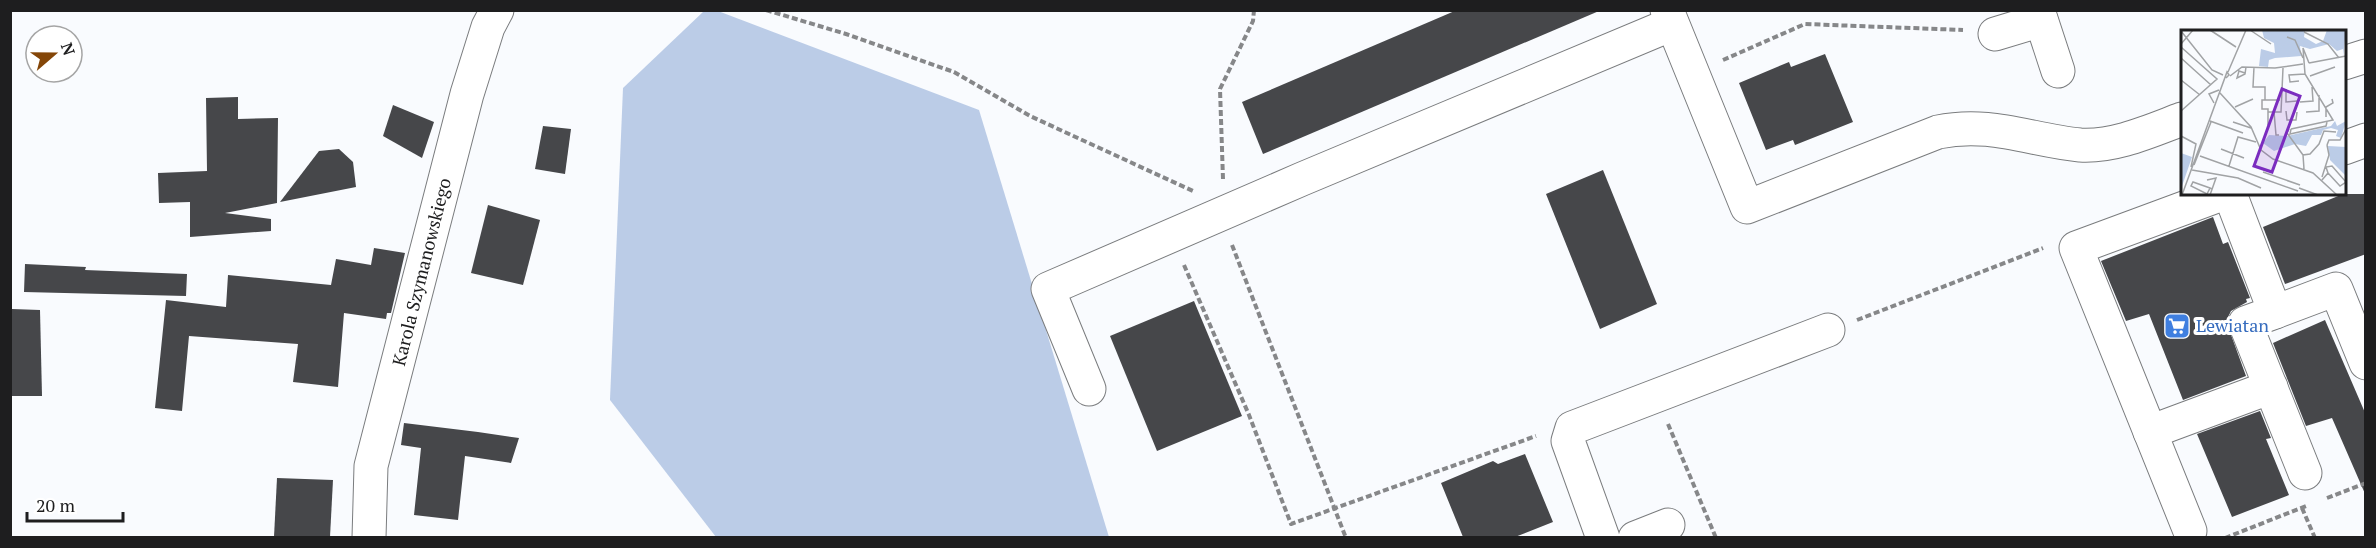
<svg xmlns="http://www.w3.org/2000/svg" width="2376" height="548" font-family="'PT Serif',serif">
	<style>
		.green { fill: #bbcce7 }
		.building { fill: #46474a }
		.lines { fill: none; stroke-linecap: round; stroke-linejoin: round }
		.minor-casing { stroke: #7a7c7e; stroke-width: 35 }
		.path { stroke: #868789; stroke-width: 4; stroke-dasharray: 6 3; stroke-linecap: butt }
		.minor { stroke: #fff; stroke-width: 33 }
		.labels { text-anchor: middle; stroke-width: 6; stroke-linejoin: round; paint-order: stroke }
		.street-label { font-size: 18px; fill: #1e1e1f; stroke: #fff }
		.shop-label { font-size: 18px; fill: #366cbe; stroke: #fff; text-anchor: start }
		.inset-road { fill: none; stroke: #a1a3a5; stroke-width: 1.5 }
		.view { fill: #7b2cbf; fill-opacity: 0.15; stroke: #7b2cbf; stroke-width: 3 }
		.inset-edge { fill: none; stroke: #1e1e1f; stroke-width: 3 }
	</style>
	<rect width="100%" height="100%" fill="#f9fbfe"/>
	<!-- green -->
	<polygon class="green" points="704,11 718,11 979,110 1109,537 716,537 610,400 623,88"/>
	<!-- building -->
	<g class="building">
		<polygon points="1457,10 1599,11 1263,154 1242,102"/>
		<polygon points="1825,54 1853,122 1795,145 1793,140 1766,150 1739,83 1789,62 1791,67"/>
		<polygon points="238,97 238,119 278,118 277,203 225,213 271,219 271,231 190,237 190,202 159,203 158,173 207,171 206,98"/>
		<polygon points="393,105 434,122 422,158 383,136"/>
		<polygon points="543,126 571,129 565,174 535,169"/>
		<polygon points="339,149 353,162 356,187 280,202 319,151"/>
		<polygon points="1603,170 1657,304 1600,329 1546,194"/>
		<polygon points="2343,194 2366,194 2366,254 2285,284 2263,227"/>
		<polygon points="488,205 540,220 523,285 471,273"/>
		<polygon points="2213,217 2223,244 2228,242 2250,298 2246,299 2247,302 2231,311 2226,321 2246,376 2183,400 2149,314 2126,321 2101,261"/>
		<polygon points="374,248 405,253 391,313 387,313 386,319 344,313 338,387 293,382 298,344 189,336 182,411 155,408 166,300 226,307 228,275 331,285 336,259 371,265"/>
		<polygon points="25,264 86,267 85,270 187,274 186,296 24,292"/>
		<polygon points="1194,301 1242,416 1157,451 1110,336"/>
		<polygon points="12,309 40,310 42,396 12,396"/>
		<polygon points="2325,320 2366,415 2366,496 2332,418 2306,426 2273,343"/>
		<polygon points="2260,411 2271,438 2266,439 2289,495 2232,517 2197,434"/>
		<polygon points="404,423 478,432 519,438 511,463 465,456 458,520 414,515 421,448 401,445"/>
		<polygon points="1525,454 1553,522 1515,537 1463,537 1441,483 1493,461 1498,464"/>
		<polygon points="277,478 333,480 330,537 274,537"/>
	</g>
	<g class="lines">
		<!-- minor casing -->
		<g class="minor-casing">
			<g id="minor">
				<path d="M 1667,10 L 1747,207 L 1938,132 C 1990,121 2030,140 2080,145 C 2115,147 2150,131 2182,119"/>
				<polyline points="2038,10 2058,71"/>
				<polyline points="1995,34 2041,20"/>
				<polyline points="2344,63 2366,56"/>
				<polyline points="2344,148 2366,140"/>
				<polyline points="2230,194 2275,312 2336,289 2366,363"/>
				<polyline points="2275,312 2245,323 2305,473"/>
				<polyline points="1089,389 1048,289 1302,179 1672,24"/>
				<polyline points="2150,432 2271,387"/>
				<polyline points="2190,531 2076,248 2222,194"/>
				<polyline points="369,538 371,466 467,94 488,27 497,10"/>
				<polyline points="1603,538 1568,441 1572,428 1828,330"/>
				<polyline points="1635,538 1668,525"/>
			</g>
		</g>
		<!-- path -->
		<g class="path">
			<polyline points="766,10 846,34 954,72 1030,116 1193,191"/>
			<polyline points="1723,60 1805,24 1963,30"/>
			<polyline points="1223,179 1220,89 1253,21 1254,10"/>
			<polyline points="1232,245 1346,538"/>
			<polyline points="1184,265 1249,415 1291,524 1536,436"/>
			<polyline points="1857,320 2043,248"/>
			<polyline points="1668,424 1716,538"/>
			<polyline points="2327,498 2366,483"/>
			<polyline points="2302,508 2315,538"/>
			<polyline points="2225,538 2306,506"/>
		</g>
		<!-- minor -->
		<use href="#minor" class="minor"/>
	</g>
	<!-- icons -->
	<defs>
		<g id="supermarket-square" transform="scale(1.35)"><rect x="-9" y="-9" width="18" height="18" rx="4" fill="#3f7fe0" stroke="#fff"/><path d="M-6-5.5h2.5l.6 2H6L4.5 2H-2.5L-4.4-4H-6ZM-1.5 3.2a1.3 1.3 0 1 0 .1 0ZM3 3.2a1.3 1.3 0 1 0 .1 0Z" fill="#fff"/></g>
	</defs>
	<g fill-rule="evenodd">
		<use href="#supermarket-square" x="2177" y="326"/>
	</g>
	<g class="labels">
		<!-- street labels -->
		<g class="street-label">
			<text transform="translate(422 272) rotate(-76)" y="6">Karola Szymanowskiego</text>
		</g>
		<!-- shop labels -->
		<g class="shop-label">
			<text x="2196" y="332">Lewiatan</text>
		</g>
	</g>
	<!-- overview -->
	<g transform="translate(2181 30)">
		<rect width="165" height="165" fill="#f9fbfe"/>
		<path d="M 81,0 L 124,0 L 123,7 L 135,14 L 142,11 L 146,0 L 165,1 L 162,26 L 162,19 L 156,21 L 148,14 L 129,19 L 119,16 L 120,26 L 94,28 L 88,30 L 87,37 L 78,36 L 80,19 L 94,23 L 93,13 L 83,8 ZM 154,91 L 156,96 L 165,91 L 160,108 L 155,106 L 157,100 L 150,98 L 142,100 L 140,105 L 131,105 L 125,116 L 114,114 L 93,121 L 82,113 L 88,105 L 106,106 L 150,96 ZM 147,116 L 165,117 L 165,146 L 149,130 ZM 0,123 L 11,127 L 0,159 Z" fill="#bbcce7"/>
		<path class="inset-road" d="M 29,0 L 55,17M 69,0 L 90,14M 0,1 L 31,40 L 42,45M 123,2 L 147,14 L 158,28M 106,7 L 114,10 L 122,28M 0,14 L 12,0M 0,17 L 36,49 L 0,81M 0,28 L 30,55M 128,33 L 165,26M 73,37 L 72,57 L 84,57 L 84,70M 47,42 L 65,0M 64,43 L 58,41 L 56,48 L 64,44 L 65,37M 49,46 L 61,37 L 94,38 L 122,34M 129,46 L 154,37M 0,50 L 19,65M 118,51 L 109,52 L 108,45 L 124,44M 105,59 L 105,72 L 116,71M 39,63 L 70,97 L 80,120 L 92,129 L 132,143 L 156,165M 119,72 L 132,71 L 131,57M 33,73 L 28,64 L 38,60M 54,77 L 72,69M 105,81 L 106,90 L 115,90 L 116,82M 87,82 L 100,82 L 102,38M 93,82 L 95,105 L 98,105M 125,82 L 138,81 L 138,65M 145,87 L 145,77 L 152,73 L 151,69M 29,91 L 62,103M 52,92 L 70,98M 87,95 L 87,79 L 81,79 L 81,70 L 99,70M 108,99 L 106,103 L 122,125M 110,99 L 152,90 L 124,44 L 122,18 L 128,33M 110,99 L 109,104 L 145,96 L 146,92M 0,106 L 15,114 L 10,137M 146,115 L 148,110 L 159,110 L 165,99M 40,119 L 63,128M 19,126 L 117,161M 13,135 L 30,92M 48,136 L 57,107 L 75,112M 123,139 L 122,125 L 129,124 L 138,114 L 143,101 L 155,102M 11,140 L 57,148 L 80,158M 82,142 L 119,155M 141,147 L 148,125 L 146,115M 26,150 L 35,148 L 29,165M 141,150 L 147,143 L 145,137 L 151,136 L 165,152 L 159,156 L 147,143M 29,158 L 26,164 L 10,156 L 12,152 L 29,158 L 31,159M 118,158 L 137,165M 1,165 L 46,42 L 48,45 L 45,48"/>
		<path class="view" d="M 101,59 L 119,66 L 91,142 L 73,136 Z"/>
		<rect width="165" height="165" class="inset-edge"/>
	</g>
	<!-- border -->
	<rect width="2376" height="548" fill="none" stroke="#1e1e1f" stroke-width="24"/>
	<!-- north arrow -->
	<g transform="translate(54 54) rotate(70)"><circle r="28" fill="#ffffff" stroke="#a5a5a5" stroke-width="1.5"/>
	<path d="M0-4.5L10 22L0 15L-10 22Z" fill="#844608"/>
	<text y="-9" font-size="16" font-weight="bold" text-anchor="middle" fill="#1e1e1f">N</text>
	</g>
	<!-- scale -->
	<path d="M27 512v9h96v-9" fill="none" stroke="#1e1e1f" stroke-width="3"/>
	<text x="36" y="512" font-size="18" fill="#1e1e1f" stroke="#ffffff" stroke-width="4.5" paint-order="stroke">20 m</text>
</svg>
